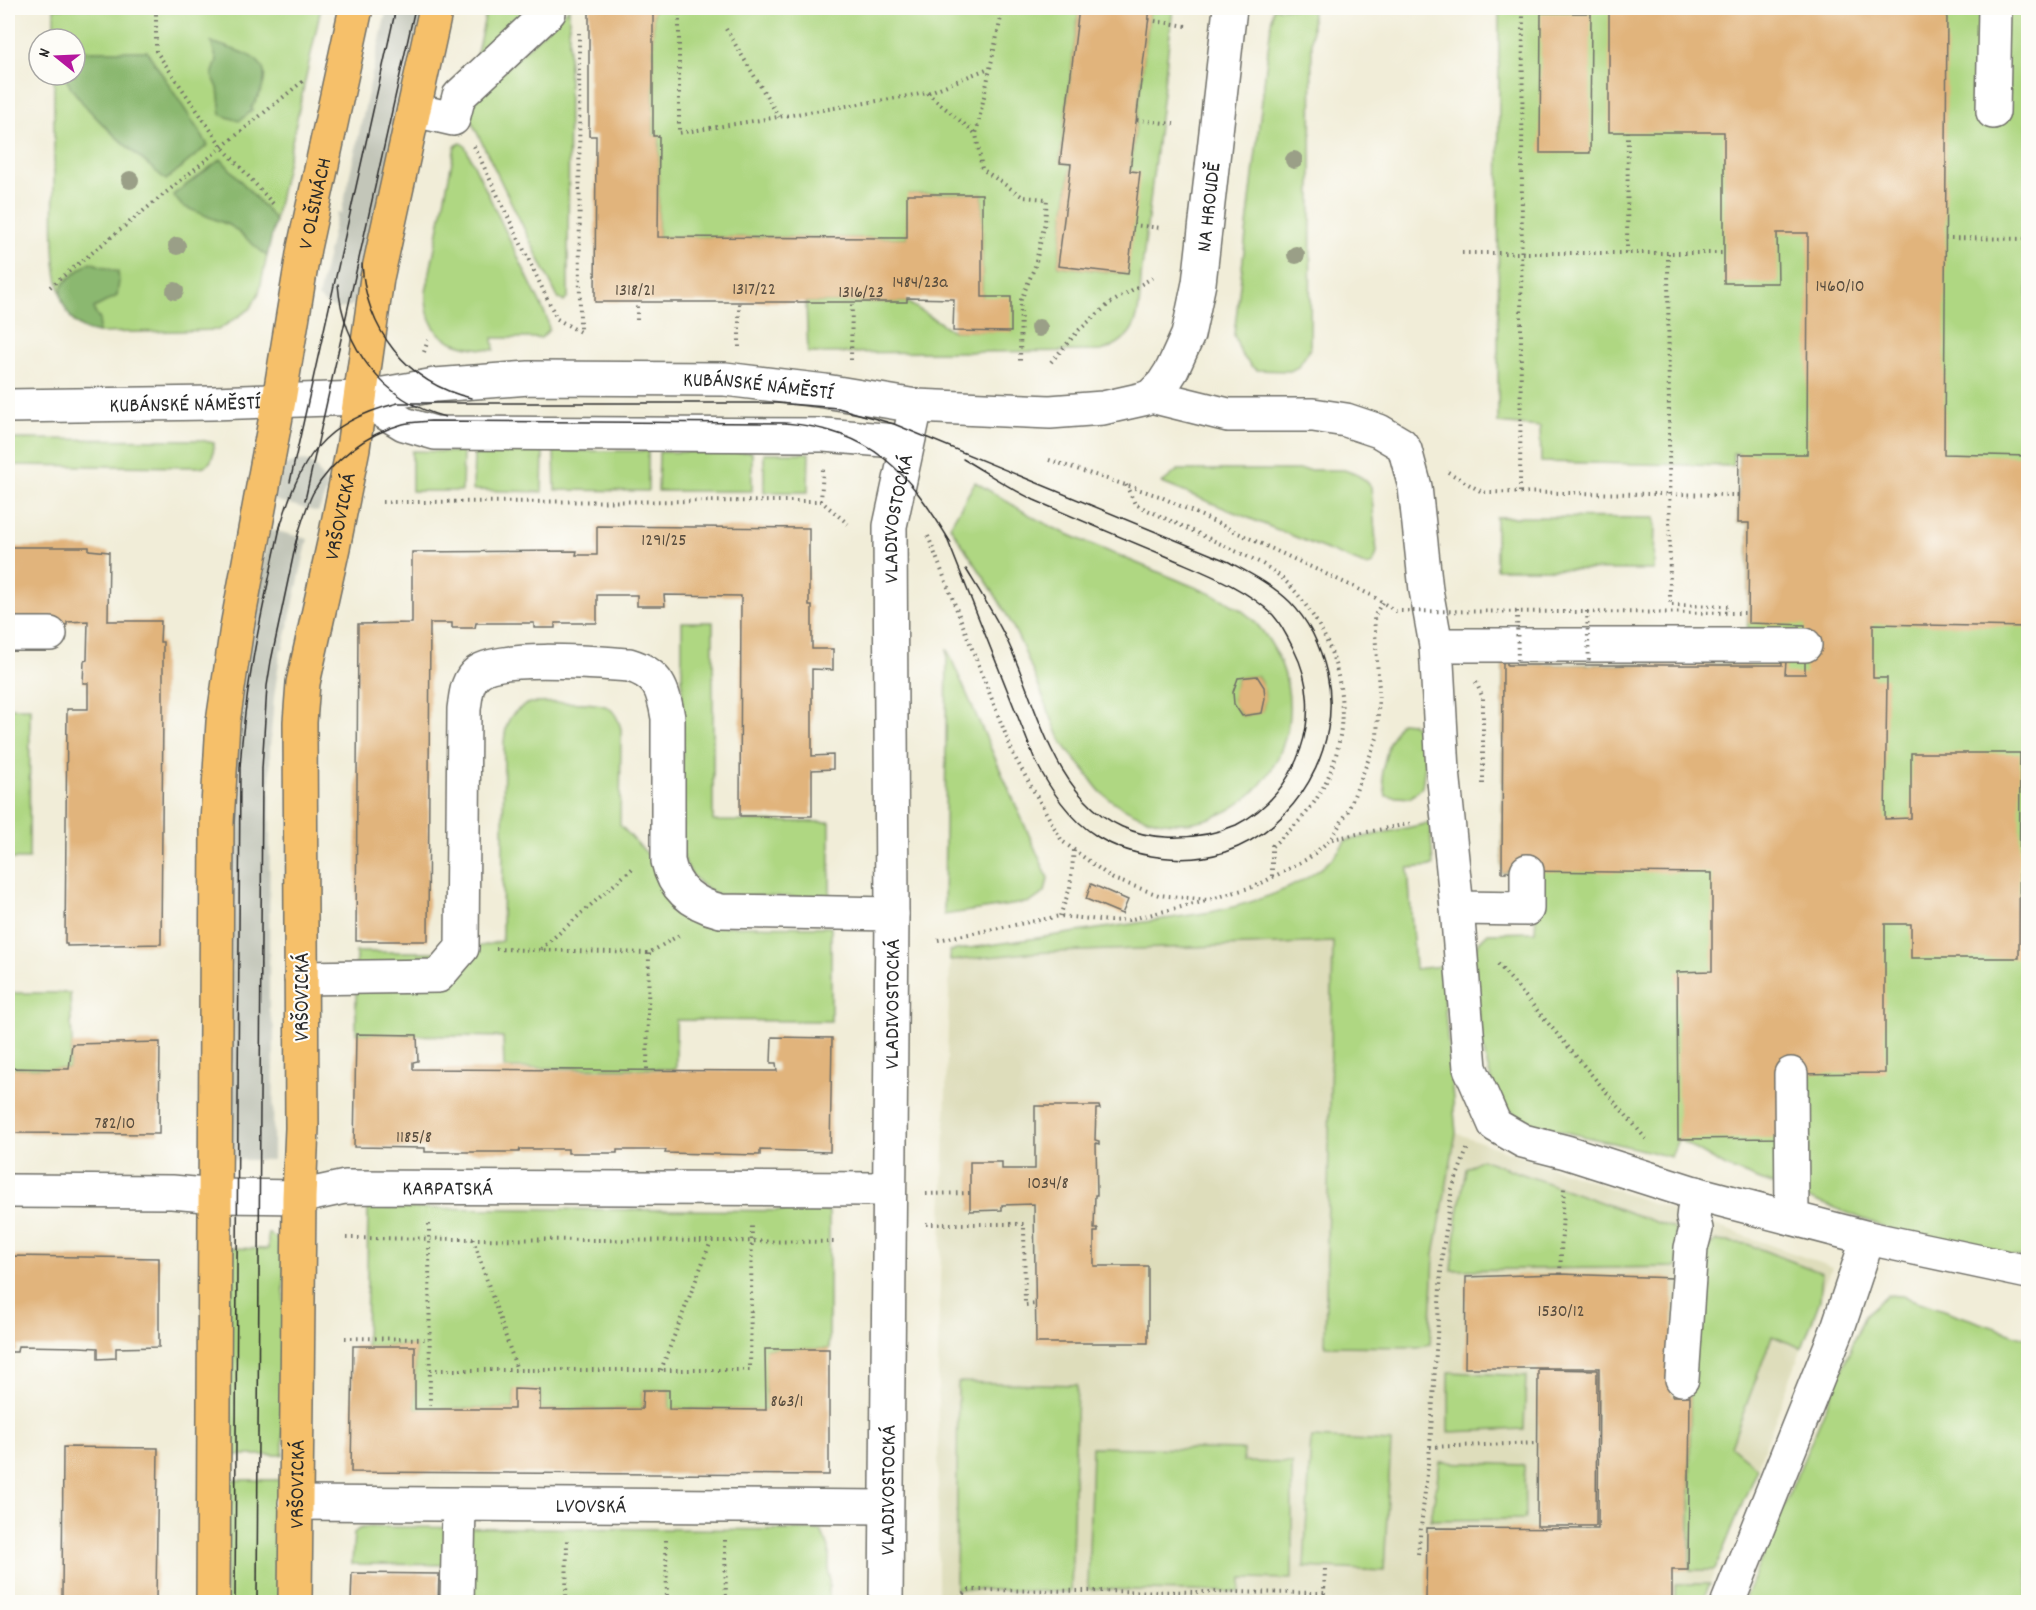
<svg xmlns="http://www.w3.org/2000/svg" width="2036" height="1610" font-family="Dekko,sans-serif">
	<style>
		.built { fill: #deddbb }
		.industrial { fill: #c3c6b9 }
		.green { fill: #afd782; stroke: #6d8156; stroke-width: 1.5; fill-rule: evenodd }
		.forest { fill: #8bb870; stroke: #5b724e; stroke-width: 1.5 }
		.building { fill: #e1b47b }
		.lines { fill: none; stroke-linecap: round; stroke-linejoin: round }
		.minor-casing { stroke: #706f68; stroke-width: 36 }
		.major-casing { stroke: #706f68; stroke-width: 36 }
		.path { stroke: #706f68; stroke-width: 4; stroke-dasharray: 1.5 4.5; stroke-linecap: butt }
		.minor { stroke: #fff; stroke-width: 33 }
		.major { stroke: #f6c06b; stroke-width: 33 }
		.tram { stroke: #2b2b2b; stroke-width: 1.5 }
		.path-bridge { stroke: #706f68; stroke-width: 4; stroke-dasharray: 1.5 4.5; stroke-linecap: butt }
		.tree { fill: #9a9f87 }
		.labels { text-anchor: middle; stroke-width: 4.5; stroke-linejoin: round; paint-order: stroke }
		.number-label { font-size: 18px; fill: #584d3f }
		.street-label { font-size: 21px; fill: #2b2b2b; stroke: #fdfcf7 }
	</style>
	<rect width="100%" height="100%" fill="#fdfcf7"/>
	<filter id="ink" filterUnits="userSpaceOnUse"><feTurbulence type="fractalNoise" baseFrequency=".0167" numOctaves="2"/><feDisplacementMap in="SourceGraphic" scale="12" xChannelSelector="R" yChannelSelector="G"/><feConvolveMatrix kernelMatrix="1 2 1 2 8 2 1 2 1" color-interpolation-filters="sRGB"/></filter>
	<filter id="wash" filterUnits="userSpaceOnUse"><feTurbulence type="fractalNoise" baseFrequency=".008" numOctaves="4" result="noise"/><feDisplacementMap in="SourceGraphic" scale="24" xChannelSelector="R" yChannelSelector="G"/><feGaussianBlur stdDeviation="1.35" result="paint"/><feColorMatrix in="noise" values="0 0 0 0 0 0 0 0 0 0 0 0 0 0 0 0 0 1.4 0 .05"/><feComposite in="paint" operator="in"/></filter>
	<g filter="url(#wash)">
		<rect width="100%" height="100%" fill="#f1edd8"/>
		<!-- built -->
		<polygon class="built" points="1333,942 1325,1346 1424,1270 1456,1133 1832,1267 1757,1468 1702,1602 938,1602 938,1344 950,961 1027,953"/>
		<!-- industrial -->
		<g class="industrial">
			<polygon points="387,8 424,8 358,299 351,306 340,309 327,305 318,297 337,213 341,214"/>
			<polygon points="298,460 308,462 315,466 325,483 327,490 318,512 274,500 282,467"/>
			<polygon points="269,529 308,539 283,649 281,649 274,697 270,747 269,1011 274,1028 273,1160 234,1160 231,1159 231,756"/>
		</g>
		<!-- green -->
		<g class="green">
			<path d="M 54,8 L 321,8 L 259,293 L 250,309 L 218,330 L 98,333 C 89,331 81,329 74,322 C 48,290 54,216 54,177 C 54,143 54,109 54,75 L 75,75 L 75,39 L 54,39 Z"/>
			<polygon points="487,8 535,8 474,66"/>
			<polygon points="569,8 568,297 564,302 558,298 465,108"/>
			<path d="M 653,8 L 1079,8 L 1060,162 L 1071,164 L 1058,266 L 1127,274 L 1133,225 L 1130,171 L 1150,8 L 1173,8 L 1141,277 C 1139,312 1141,338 1101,351 L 808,353 L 806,302 L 907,302 L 953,331 L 1011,331 L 982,297 L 982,194 L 908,194 L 907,238 L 658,237 L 659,136 L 653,136 Z"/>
			<polygon points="1273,8 1312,8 1310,349 1298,367 1290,371 1257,370 1251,366 1241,354 1234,335"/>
			<path d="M 1499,8 L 2028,8 L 2028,1259 L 1903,1234 L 1726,1167 L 1678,1139 L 1671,1157 C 1643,1150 1614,1143 1586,1137 C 1561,1130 1529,1127 1509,1109 C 1478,1080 1478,996 1474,955 L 1479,942 L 1488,933 L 1535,932 L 1538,871 L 1507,871 L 1506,873 L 1502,873 L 1503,662 L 1507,662 L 1508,665 L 1747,664 L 1749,523 L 1738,523 L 1739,454 L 1733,453 L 1733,466 L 1541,462 L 1540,427 L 1498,423 Z"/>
			<path d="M 461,143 L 465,146 L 547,318 L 549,330 L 541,338 L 493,338 L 494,350 C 454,347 425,340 426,292 L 455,146 Z"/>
			<path d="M 8,439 L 200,440 L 214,443 C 213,456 214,465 199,467 L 8,465 Z"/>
			<polygon points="412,451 463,452 462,491 412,491"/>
			<polygon points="474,451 543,452 542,492 473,490"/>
			<polygon points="554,451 648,451 648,491 555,490"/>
			<polygon points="659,452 752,452 752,491 658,491"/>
			<polygon points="764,453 809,453 808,492 764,492"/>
			<path d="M 1178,470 L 1344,470 C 1356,474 1364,477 1371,487 L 1377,553 L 1373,564 L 1367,566 L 1162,483 Z"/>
			<path d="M 975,482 C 1001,497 1028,516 1056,529 C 1096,547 1137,563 1178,580 C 1203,591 1237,602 1255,622 C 1353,733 1221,888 1103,794 C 1096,788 1090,778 1085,771 C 1077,761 1067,751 1061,740 C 1056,731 1053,721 1049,712 C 1038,685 1028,657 1015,631 C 997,594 972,560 950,526 ZM 1257,676 C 1266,689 1266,697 1262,712 L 1242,716 C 1231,701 1232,695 1238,678 Z"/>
			<polygon points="1496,517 1655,518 1654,570 1496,569"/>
			<path d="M 682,622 L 713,622 L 713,821 L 830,822 L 830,898 L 719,895 C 699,887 687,873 682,852 Z"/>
			<polygon points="947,649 1048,878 1045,892 1031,902 944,915"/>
			<path d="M 529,703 C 545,703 599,700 609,708 C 616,713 619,721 621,729 L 620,825 L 656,863 L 693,918 L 711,926 L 831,927 L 831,1021 L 676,1020 L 676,1069 L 504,1068 L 503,1037 L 356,1034 L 356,952 L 457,952 L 502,941 L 504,742 C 506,721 509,713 529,703 Z"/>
			<polygon points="8,708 30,708 29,859 8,859"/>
			<polygon points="1400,722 1412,723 1422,734 1425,764 1422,787 1410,798 1386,796 1382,771 1389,743"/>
			<path d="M 1430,823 L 1433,866 L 1408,868 L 1415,969 L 1441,966 L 1456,1133 L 1434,1255 L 1430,1344 L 1417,1347 L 1325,1346 L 1333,942 L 1027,953 L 950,961 L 950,951 L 1211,912 C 1255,903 1322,883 1345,841 Z"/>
			<polygon points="8,993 70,993 72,1044 69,1069 8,1068"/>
			<polygon points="1481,1159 1675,1229 1678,1267 1452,1270 1458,1213 1466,1169"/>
			<polygon points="368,1208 829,1211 829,1349 766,1349 766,1410 669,1409 669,1390 643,1390 642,1409 540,1410 540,1390 514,1390 514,1409 415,1409 415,1346 366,1346"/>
			<polygon points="268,1233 280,1240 284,1246 283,1455 226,1455 228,1248 268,1249"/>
			<polygon points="1717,1241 1747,1244 1822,1273 1820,1300 1802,1348 1772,1336 1731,1446 1757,1468 1715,1570 1690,1570 1690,1393 1701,1251"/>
			<polygon points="1887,1295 1902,1296 2028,1339 2028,1602 1743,1602 1865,1315"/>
			<polygon points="1449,1372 1526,1376 1524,1429 1449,1432"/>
			<polygon points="958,1382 1077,1385 1071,1592 956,1589"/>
			<polygon points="1311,1438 1391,1442 1384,1571 1304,1567"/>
			<polygon points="1092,1447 1244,1450 1243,1462 1292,1463 1292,1579 1242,1578 1240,1592 1088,1589"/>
			<polygon points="1440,1462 1524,1465 1525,1519 1431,1520"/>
			<polygon points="227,1480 284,1480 283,1602 226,1602"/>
			<polygon points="368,1527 821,1530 829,1548 829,1602 471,1602 471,1565 352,1564 354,1533 359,1529"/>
			<polygon points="1675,1584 1710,1584 1702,1602 1675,1602"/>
		</g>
		<!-- forest -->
		<g class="forest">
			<path d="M 211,42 C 249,55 285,60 251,108 L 253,110 L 239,121 L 221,115 L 218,88 L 212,75 L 217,61 Z"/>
			<path d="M 75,51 L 147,51 L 208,145 L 166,180 C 137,155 79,109 64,75 L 75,75 Z"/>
			<polygon points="221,159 273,217 275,222 267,256 231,226 182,206 173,195"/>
			<path d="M 90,262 L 118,272 L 119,281 L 117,296 L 94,308 L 95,313 L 100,319 L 98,333 C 92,332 86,331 81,327 C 71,321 57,299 62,287 C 65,279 84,267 90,262 Z"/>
		</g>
		<g id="blocks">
			<!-- building -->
			<g class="building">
				<polygon points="589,8 653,8 653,136 659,136 658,237 907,238 907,194 982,194 982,297 1011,297 1011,332 953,331 954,299 907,298 907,302 595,302 596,136 589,136"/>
				<polygon points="1079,8 1150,8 1130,171 1140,172 1128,274 1058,266 1071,164 1060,163"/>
				<polygon points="1609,8 1947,8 1944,454 2028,456 2028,627 1873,624 1873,678 1887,678 1885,819 1911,818 1911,753 2020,753 2019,958 1911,958 1911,924 1885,924 1885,1073 1791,1074 1781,1138 1678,1139 1677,972 1712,971 1712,873 1506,871 1506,873 1502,873 1503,662 1507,662 1507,665 1782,665 1782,661 1786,661 1785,674 1805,674 1805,625 1748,623 1749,523 1738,523 1739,454 1807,454 1808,233 1777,233 1778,283 1724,283 1724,132 1609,132"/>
				<polygon points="1541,13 1591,13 1590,153 1540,153"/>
				<polygon points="597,526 809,528 809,606 812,606 812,649 833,649 833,670 812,669 812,756 833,755 833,769 812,770 812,816 740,816 741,596 664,595 665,606 637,606 637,595 597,595 597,623 555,623 555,628 534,628 534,623 476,623 475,628 452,628 452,623 430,623 428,941 356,941 358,624 412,623 412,552 577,551 576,555 597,555"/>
				<polygon points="8,547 89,547 89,550 109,552 108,621 161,621 160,642 163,642 163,708 161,944 67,946 67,944 65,944 67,709 88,709 88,683 83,683 84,661 87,660 88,621 67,622 67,625 8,622"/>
				<polygon points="1257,676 1264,687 1265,699 1262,713 1242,716 1234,704 1233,692 1238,678"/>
				<polygon points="1091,884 1128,900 1122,914 1086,899"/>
				<polygon points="356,1034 417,1035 418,1061 413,1062 413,1069 777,1071 776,1063 771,1063 772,1037 832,1038 830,1152 760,1150 760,1155 665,1153 666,1150 617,1150 617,1153 568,1153 568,1149 520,1149 519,1152 425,1152 425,1148 354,1147"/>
				<polygon points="160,1042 159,1134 8,1133 8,1068 69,1069 72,1044"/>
				<polygon points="1035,1106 1099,1106 1100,1109 1096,1109 1095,1140 1099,1141 1099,1144 1096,1143 1097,1195 1095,1195 1094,1229 1098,1229 1098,1232 1094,1232 1094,1266 1148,1266 1148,1343 1036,1343 1034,1204 1002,1205 1002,1210 970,1211 970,1162 1002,1162 1002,1169 1035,1169"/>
				<polygon points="8,1256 159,1258 159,1347 116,1348 116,1358 98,1359 98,1348 79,1347 18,1346 17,1352 8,1352"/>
				<polygon points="1560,1274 1673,1278 1672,1396 1690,1396 1688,1570 1672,1570 1672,1602 1426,1602 1427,1528 1598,1529 1599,1368 1465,1368 1466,1277"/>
				<polygon points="353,1346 415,1346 415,1409 514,1409 514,1389 540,1390 540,1410 642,1409 643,1390 669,1390 669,1409 766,1410 765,1349 829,1349 829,1475 351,1472"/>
				<polygon points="1538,1369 1597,1370 1596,1526 1537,1526"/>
				<polygon points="63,1447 158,1448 156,1602 62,1602"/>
				<polygon points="352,1573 439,1574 438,1602 351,1602"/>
			</g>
		</g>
	</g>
	<g filter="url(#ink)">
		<use href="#blocks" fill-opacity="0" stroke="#706f68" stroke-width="1.5"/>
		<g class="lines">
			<!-- minor casing -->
			<g class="minor-casing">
				<g id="minor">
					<polyline points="414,110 453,119 459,96 549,12 549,8"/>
					<polyline points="1993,112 1995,8"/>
					<polyline points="1151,396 1228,415 1313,415 1346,420 1379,431 1401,444 1405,450 1415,487 1426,590 1436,645 1443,771 1457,908 1470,1068 1495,1125 1523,1141 1566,1152 1691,1192 1868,1238 2028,1272"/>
					<polyline points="361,398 404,424 435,433 824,435 907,442"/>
					<path id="s1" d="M 8,406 L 213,403 L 361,398 L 435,385 L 529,378 L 725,379 L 825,391 L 916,406 L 1050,412 L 1103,408 L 1143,399 L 1151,396 L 1163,384 L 1172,370 L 1188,335 L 1199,283 L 1230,8"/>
					<polyline points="8,634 50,634"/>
					<polyline points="1436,645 1805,645"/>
					<polyline points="1457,908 1527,909 1527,871"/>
					<path d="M 301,978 L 438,976 L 462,948 L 464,709 C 466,696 466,681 478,672 C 500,655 599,663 629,665 C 659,674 663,689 668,718 L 668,861 C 674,890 693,904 721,911 L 892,914"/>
					<polyline points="1791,1074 1792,1218"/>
					<path id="s2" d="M 8,1191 L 172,1192 L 216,1196 L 299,1197 L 345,1187 L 889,1189"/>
					<polyline points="1682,1379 1691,1248 1696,1229 1693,1218 1696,1193"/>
					<path id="s3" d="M 295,1503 L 886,1507"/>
					<polyline points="457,1602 459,1505"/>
					<path id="s4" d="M 886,1602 L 892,914 L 890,526 L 916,406"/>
					<polyline points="1728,1602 1838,1328 1868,1238"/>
				</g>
			</g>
			<!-- major casing -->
			<g class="major-casing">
				<g id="major">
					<path id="s5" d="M 213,1602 L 217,822 L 223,722 L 237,627 L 279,400 L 304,248 L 356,8"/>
					<path id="s6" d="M 295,1602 L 299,1197 L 302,1128 L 300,722 L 303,683 L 334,543 L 353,448 L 377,278 L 436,8"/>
				</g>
			</g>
			<!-- path -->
			<g class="path">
				<polyline points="156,8 156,51 223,148 275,206"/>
				<polyline points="679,8 679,133 927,93 989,68"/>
				<polyline points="1003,8 976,134 982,169 1023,197 1047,199 1045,222 1035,266 1021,300 1020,361"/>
				<polyline points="1149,20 1186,26"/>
				<polyline points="726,29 779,117"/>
				<polyline points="927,93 976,134"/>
				<polyline points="1137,120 1174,124"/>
				<polyline points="474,146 557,319 580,332 579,33"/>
				<polyline points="1133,225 1161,228"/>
				<polyline points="1945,238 2028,239"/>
				<polyline points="1462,253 1724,253"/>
				<polyline points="1627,253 1628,132"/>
				<polyline points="1668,253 1670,605 1728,606 1727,610"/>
				<polyline points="50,287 303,81"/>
				<polyline points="637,320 637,302"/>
				<polyline points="739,347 739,302"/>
				<polyline points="424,352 428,340"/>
				<polyline points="851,360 852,302"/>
				<polyline points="1051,362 1079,330 1109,304 1155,276"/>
				<polyline points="1049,460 1159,496 1371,595 1394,610"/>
				<polyline points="1448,472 1482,492 1739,495"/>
				<path d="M 1126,485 L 1135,504 C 1166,519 1198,533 1229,548 C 1243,555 1258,560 1270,569 C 1291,583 1302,599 1315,619 C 1350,675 1352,748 1313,804 C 1302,820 1287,833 1272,846 L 1272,878"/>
				<polyline points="1520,492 1523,8"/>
				<polyline points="821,501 823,469"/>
				<polyline points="382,502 821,501 848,524"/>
				<polyline points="928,536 1014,756 1062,841 1113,879 1159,895 1208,900 1256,886 1309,858 1331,839 1348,811 1377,738 1379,689 1374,617 1382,602"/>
				<polyline points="1476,682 1483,698 1483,784"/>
				<polyline points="1332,839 1413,823"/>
				<polyline points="1060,916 1070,888 1074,850"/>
				<polyline points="938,940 1060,916 1110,921 1128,920 1206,901"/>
				<polyline points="496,949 649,953 681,934"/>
				<polyline points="541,949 634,867"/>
				<polyline points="1498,964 1646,1139"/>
				<polyline points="647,1069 649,953"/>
				<polyline points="926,1194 970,1193"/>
				<polyline points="429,1224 430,1409"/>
				<polyline points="926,1224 1024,1224 1025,1305 1036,1304"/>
				<polyline points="346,1238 838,1242"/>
				<polyline points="473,1239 517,1370"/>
				<polyline points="1560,1274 1564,1188"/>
				<polyline points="345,1338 429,1339"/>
				<polyline points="430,1370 750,1370 752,1223"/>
				<polyline points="661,1370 711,1241"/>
				<polyline points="1430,1447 1538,1443"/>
				<polyline points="666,1540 667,1602"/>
				<polyline points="725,1540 726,1602"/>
				<polyline points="1418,1554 1430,1447 1442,1256 1452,1189 1468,1147"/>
				<polyline points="566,1602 567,1540"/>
				<polyline points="955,1602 969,1590 1324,1593 1325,1568"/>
			</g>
			<!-- minor -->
			<use href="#minor" class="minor"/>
			<!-- major -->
			<use href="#major" class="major"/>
			<!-- tram -->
			<g class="tram">
				<path d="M 362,264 C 366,329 406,383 471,398"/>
				<path d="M 338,284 C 343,348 383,400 445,417"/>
				<path d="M 963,459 C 987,473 1010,489 1034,500 C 1078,519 1122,538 1166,556 C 1202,572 1245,587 1273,615 C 1282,625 1288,638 1294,650 C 1326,712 1299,794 1236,825 C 1213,835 1190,838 1166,837 C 1135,836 1106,823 1085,800 C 1048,762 1032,697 1011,649 C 999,621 982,595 966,569"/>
				<polyline points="290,482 396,8"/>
				<polyline points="305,500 415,8"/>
				<path d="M 279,531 C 300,458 321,423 398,403 L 776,403 L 838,408 L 894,424 L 1229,562 C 1249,573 1273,585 1290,602 C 1309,621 1321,648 1327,674 C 1343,747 1297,828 1225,852 C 1186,865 1133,858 1098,837 C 1069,819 1050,789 1035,760 L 946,536"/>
				<path d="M 295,545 C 300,528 305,509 313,493 C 332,460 366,434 403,424 C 412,422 422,422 431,421 L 785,423 C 873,430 908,472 951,543"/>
				<path d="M 235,1602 L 240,768 C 245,682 263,606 281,523"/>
				<polyline points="257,1602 262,769 267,686 271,661 297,538"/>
			</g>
			<!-- path-bridge -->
			<g class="path-bridge">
				<polyline points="1395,611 1749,613"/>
				<polyline points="1517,611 1518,664"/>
				<polyline points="1587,611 1589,664"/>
			</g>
		</g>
		<!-- trees -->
		<g class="tree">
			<circle cx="1294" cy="160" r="9"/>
			<circle cx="130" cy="180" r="9"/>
			<circle cx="177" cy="246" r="9"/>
			<circle cx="1296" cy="255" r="9"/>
			<circle cx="175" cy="291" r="9"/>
			<circle cx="1039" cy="328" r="9"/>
		</g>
	</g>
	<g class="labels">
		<!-- number labels -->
		<g class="number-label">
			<text x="920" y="287">1484/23a</text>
			<text x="1840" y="291">1460/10</text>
			<text x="754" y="294">1317/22</text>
			<text x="635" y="295">1318/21</text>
			<text x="861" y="297">1316/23</text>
			<text x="664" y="545">1291/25</text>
			<text x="115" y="1128">782/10</text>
			<text x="414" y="1142">1185/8</text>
			<text x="1048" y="1188">1034/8</text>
			<text x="1561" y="1316">1530/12</text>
			<text x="787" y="1406">863/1</text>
		</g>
		<!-- street labels -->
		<g class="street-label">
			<text dy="7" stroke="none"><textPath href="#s5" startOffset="1407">V OLŠINÁCH</textPath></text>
			<text dy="7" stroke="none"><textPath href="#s1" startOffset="1350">NA HROUDĚ</textPath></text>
			<text dy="7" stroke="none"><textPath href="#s1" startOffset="752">KUBÁNSKÉ NÁMĚSTÍ</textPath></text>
			<text dy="7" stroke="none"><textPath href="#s1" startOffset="177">KUBÁNSKÉ NÁMĚSTÍ</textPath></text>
			<text dy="7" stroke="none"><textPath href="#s6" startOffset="1090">VRŠOVICKÁ</textPath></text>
			<text dy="7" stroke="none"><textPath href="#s4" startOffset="1084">VLADIVOSTOCKÁ</textPath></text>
			<text transform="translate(301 997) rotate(-90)" y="7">VRŠOVICKÁ</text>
			<text dy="7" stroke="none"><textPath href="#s4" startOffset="598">VLADIVOSTOCKÁ</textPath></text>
			<text dy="7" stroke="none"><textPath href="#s2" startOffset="441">KARPATSKÁ</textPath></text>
			<text dy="7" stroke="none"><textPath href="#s6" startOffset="118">VRŠOVICKÁ</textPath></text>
			<text dy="7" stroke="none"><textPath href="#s4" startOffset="112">VLADIVOSTOCKÁ</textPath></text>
			<text dy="7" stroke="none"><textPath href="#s3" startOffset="296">LVOVSKÁ</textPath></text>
		</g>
	</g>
	<!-- margin -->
	<rect width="2036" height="1610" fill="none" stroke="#fdfcf7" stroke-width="30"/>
	<!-- north arrow -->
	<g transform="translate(57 57) rotate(288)"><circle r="28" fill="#fdfcf7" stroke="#a9a8a5" stroke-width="1.5"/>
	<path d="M0-4.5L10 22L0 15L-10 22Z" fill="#b5179e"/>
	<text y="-9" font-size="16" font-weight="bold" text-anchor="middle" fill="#2b2b2b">N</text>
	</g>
</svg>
